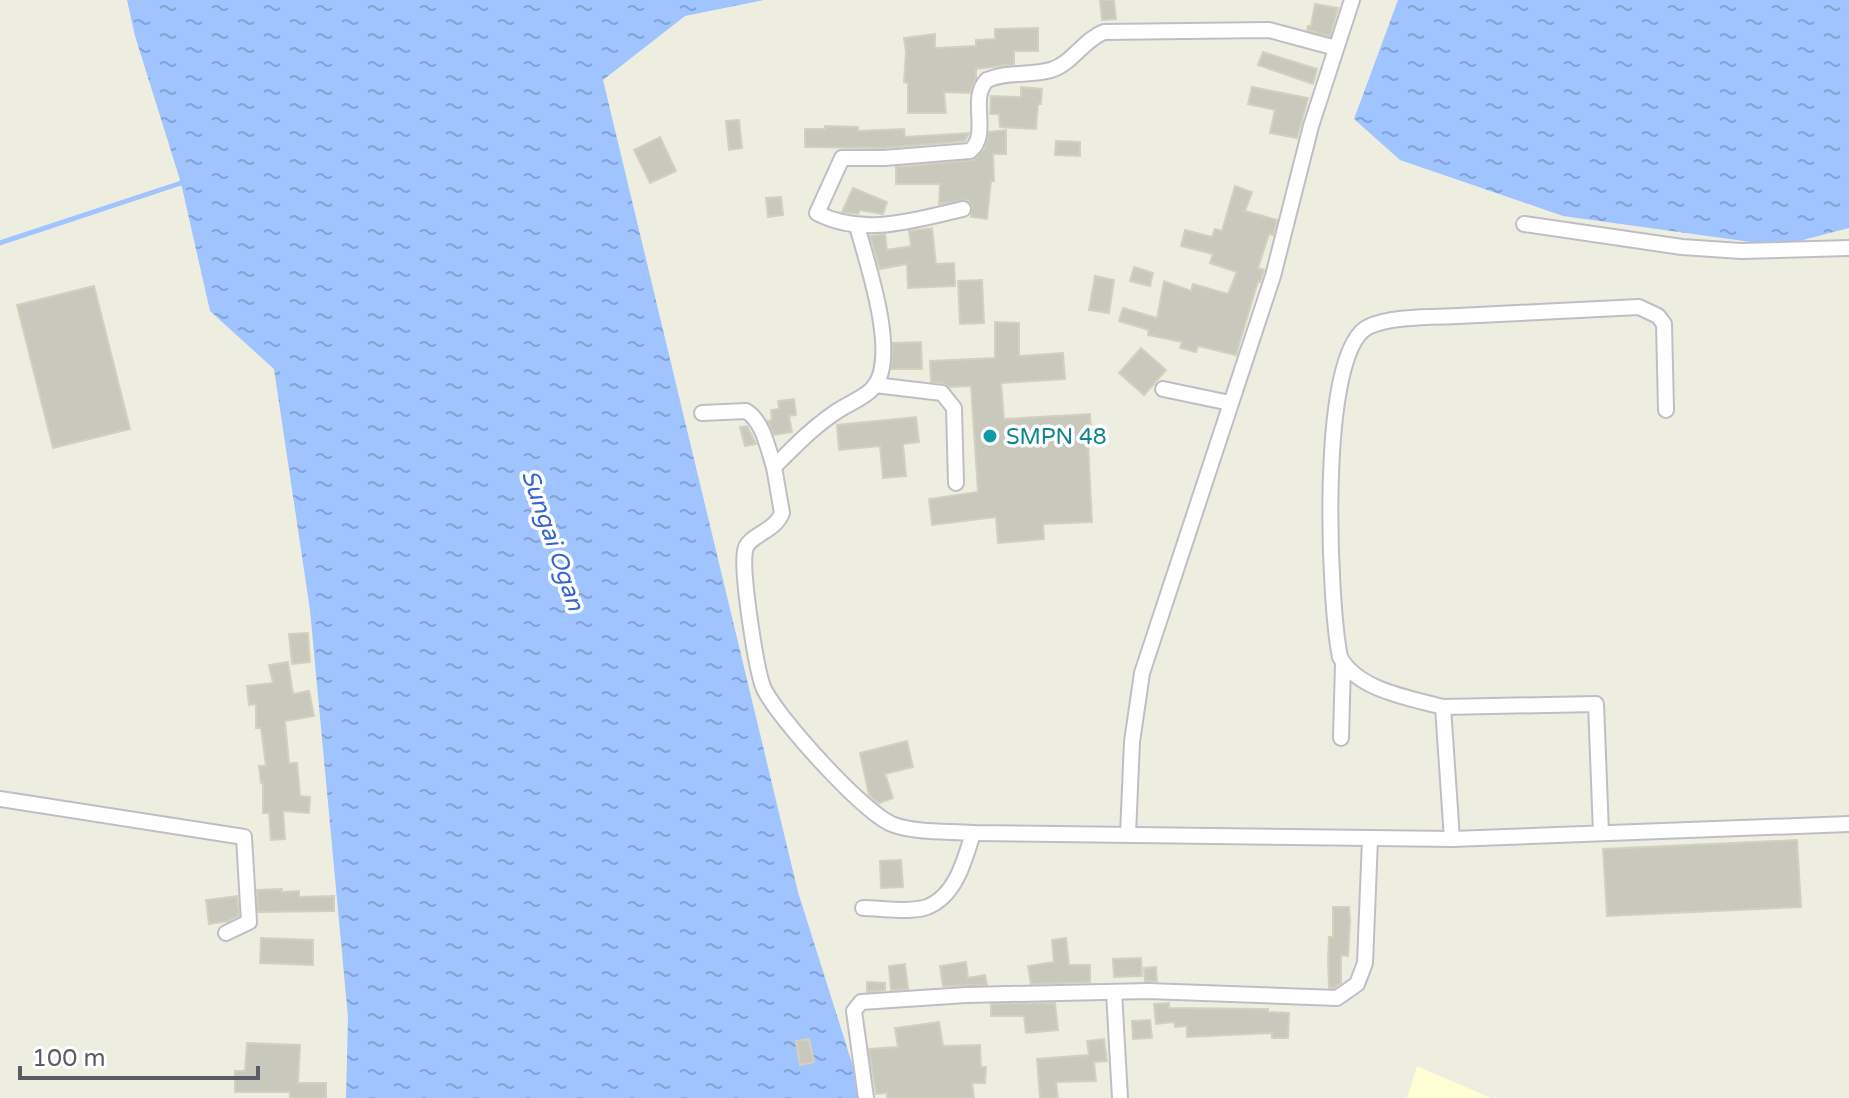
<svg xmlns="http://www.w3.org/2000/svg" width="1849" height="1098" font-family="'Varela Round',sans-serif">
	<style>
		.commercial { fill: #fffdd4 }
		.water { fill: url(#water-ripples) }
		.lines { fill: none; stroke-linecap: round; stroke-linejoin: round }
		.stream { stroke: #9fc4ff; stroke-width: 5 }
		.building { fill: #c9c8bd; stroke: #d3d0be; stroke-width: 2 }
		.street-casing { stroke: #bebfc6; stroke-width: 18 }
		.street { stroke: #fff; stroke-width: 14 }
		.culture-dot { fill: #0f9aa8; stroke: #fff; stroke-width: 3 }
		.labels { text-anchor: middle; stroke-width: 7; stroke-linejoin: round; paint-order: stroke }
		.culture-label { font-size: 22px; fill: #0d838f; stroke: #fff; text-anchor: start }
		.water-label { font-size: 24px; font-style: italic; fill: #3665cf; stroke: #fff }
	</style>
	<defs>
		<pattern id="water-ripples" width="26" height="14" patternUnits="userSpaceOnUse" patternTransform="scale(2)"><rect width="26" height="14" fill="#9fc4ff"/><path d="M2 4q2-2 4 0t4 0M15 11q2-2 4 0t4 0" fill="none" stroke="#85a2d2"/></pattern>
	</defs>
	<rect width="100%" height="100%" fill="#eeeee0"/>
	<!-- commercial -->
	<polygon class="commercial" points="1417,1066 1491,1098 1407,1098"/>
	<!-- water -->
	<g class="water">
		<polygon points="127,0 764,0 685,16 603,80 798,892 863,1098 346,1098 348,1017 310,610 274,369 210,311 181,183 135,36"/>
		<polygon points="1398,0 1849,0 1849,228 1780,246 1563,216 1400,160 1354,119"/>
	</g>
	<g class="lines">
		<!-- stream -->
		<polyline class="stream" points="0,243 181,183 183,179"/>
	</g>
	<!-- building -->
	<g class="building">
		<polygon points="1100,0 1114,0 1116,19 1102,20"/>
		<polygon points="1315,4 1338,8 1330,36 1307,30 1308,26 1311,26"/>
		<polygon points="1038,28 1038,51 1014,51 1014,64 976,69 976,78 970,93 944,92 946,113 908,113 908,83 904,82 906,52 904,38 935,34 935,48 976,46 976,40 995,39 995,29"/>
		<polygon points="1263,52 1317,69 1313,84 1258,65"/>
		<polygon points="1021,87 1042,89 1041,104 1038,104 1036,129 1000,127 999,114 990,114 991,96 1021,97"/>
		<polygon points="1252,87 1308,98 1297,138 1270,133 1275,110 1248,104"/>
		<polygon points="739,120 742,148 729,150 726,121"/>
		<polygon points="825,126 858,127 858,131 904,129 905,137 969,133 965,141 884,148 805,147 805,129 825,129"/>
		<polygon points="1006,130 1006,154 993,154 994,181 991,181 987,219 971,217 972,206 967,200 939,204 940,184 896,184 896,167 974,160 985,148 989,132"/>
		<polygon points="660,137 676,171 650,183 634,150"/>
		<polygon points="1056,141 1080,142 1080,156 1055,155"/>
		<polygon points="1235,186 1252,192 1245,211 1277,220 1273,235 1269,234 1258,268 1264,270 1260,282 1258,281 1236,355 1198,346 1196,352 1180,348 1182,342 1148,335 1149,330 1119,321 1123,308 1157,318 1164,281 1191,291 1193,284 1228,294 1237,272 1210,263 1213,254 1181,246 1185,230 1212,237 1215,229 1222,231"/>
		<polygon points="853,188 887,202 883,214 860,210 858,214 842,212"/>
		<polygon points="781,197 783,215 768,217 766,198"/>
		<polygon points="932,228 936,264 954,263 955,286 908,288 907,264 880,269 870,236 885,234 887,250 911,246 909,231"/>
		<polygon points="1134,267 1153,273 1150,286 1130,281"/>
		<polygon points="1095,276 1114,280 1109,313 1089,310"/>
		<polygon points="982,280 984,323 960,324 958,281"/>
		<polygon points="94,286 130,429 53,448 17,305"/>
		<polygon points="995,322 1019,323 1019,356 1063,353 1065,379 1001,383 1004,419 1090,414 1092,443 1088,443 1092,522 1043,524 1044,539 998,543 996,517 932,525 929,499 978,492 971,386 950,387 943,383 931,382 930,361 995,358"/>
		<polygon points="921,342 922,369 891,369 893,343"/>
		<polygon points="1141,348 1166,370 1144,395 1119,373"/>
		<polygon points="794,399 796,415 789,416 792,432 774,435 768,421 772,420 771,410 779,409 778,401"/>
		<polygon points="916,417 919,442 903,444 906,476 883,478 880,446 839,450 837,425"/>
		<polygon points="747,426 756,444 745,446 740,427"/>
		<polygon points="308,633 310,662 292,664 289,634"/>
		<polygon points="288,662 293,694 309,691 314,716 285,721 289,763 297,763 300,796 310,797 309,813 283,811 285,839 271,840 269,813 263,813 263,782 261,783 259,766 266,766 261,728 256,728 256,704 249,705 247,686 273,683 269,665"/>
		<polygon points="907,741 913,767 885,774 893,798 879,803 869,795 860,753"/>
		<polygon points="1797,840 1801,907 1607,916 1603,849"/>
		<polygon points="901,860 903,887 881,888 880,861"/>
		<polygon points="282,889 282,892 299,891 299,897 334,896 334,911 258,912 257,890"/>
		<polygon points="237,896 239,916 228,921 209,924 206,900"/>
		<polygon points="1333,907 1349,907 1350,920 1348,956 1341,955 1341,983 1334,988 1329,988 1328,959 1329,937 1333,937"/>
		<polygon points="261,938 313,940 313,965 260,963"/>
		<polygon points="1066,938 1069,965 1090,965 1090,982 1031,984 1028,966 1054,962 1052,940"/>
		<polygon points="1141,958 1142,976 1114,977 1113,959"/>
		<polygon points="966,962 968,978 985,975 987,985 943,986 940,966"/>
		<polygon points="905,964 908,989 891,990 889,966"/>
		<polygon points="1156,967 1157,981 1145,981 1144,968"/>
		<polygon points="867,982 885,983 885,990 867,992"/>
		<polygon points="1055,1003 1058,1030 1026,1033 1024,1016 991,1016 991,1004"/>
		<polygon points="1169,1003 1169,1008 1268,1009 1268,1012 1289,1013 1288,1038 1272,1038 1272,1033 1187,1037 1187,1026 1175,1027 1174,1022 1156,1024 1154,1004"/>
		<polygon points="1150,1020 1152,1038 1133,1039 1132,1021"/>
		<polygon points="939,1022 943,1046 980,1045 981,1067 986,1067 985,1083 972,1083 974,1098 887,1098 887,1093 876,1094 869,1049 898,1047 895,1028"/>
		<polygon points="809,1039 814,1062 800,1065 796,1041"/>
		<polygon points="1104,1039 1107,1061 1094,1062 1096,1081 1056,1082 1058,1098 1040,1098 1037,1059 1089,1055 1087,1041"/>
		<polygon points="247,1043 300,1045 298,1083 326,1083 326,1098 290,1098 290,1092 235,1092 235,1071 245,1071"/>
	</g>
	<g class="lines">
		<!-- street casing -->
		<g class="street-casing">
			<g id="street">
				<path d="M 963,209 C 914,220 863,237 817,213 L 842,158 L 884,158 L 970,151 C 991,134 968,99 987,80 C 1007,71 1030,76 1051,70 C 1073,63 1083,40 1104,32 L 1269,30 L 1336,48"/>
				<polyline points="1524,224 1682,247 1741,251 1849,248"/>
				<path d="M 857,226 C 867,263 899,355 874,387 C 864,399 846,404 833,414 C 811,429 793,448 774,467 L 782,513 C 775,532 747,535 745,551 C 741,571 756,671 764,689 C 778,718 865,815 894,825 C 918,833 947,831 973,833 L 1452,839 L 1849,824"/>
				<polyline points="875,385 942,393 954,408 956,483"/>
				<polyline points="1163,389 1230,403"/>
				<path d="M 702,413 L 746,411 C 763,421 768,449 774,467"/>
				<polyline points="1443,707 1596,704 1601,833"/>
				<polyline points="1341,738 1343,664"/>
				<polyline points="0,799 244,837 249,922 226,933"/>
				<polyline points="1128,834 1132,742 1142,673 1273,276 1311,126 1352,0"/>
				<path d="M 1452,839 L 1443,707 C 1410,698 1357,690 1340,657 C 1329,604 1317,353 1368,327 C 1390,316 1433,317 1458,316 C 1518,313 1579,310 1639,307 L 1658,316 L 1664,324 L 1666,410"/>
				<path d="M 863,908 C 882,908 909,913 927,907 C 956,896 965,859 973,833"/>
				<polyline points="1114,992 1120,1098"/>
				<polyline points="866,1098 854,1011 861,1002 966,995 1148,991 1337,998 1357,984 1365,963 1370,839"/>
			</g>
		</g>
		<!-- street -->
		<use href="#street" class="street"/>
	</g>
	<!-- markers -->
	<circle class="culture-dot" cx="990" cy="436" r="8"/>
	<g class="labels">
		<!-- culture labels -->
		<g class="culture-label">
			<text x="1006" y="444">SMPN 48</text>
		</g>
		<!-- water labels -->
		<g class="water-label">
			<text transform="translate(553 540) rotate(71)" y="8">Sungai Ogan</text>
		</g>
	</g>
	<!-- scale -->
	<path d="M20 1066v12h238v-12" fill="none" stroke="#595c63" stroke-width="4"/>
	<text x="32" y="1066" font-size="24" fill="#595c63" stroke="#ffffff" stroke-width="6" paint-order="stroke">100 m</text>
</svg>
